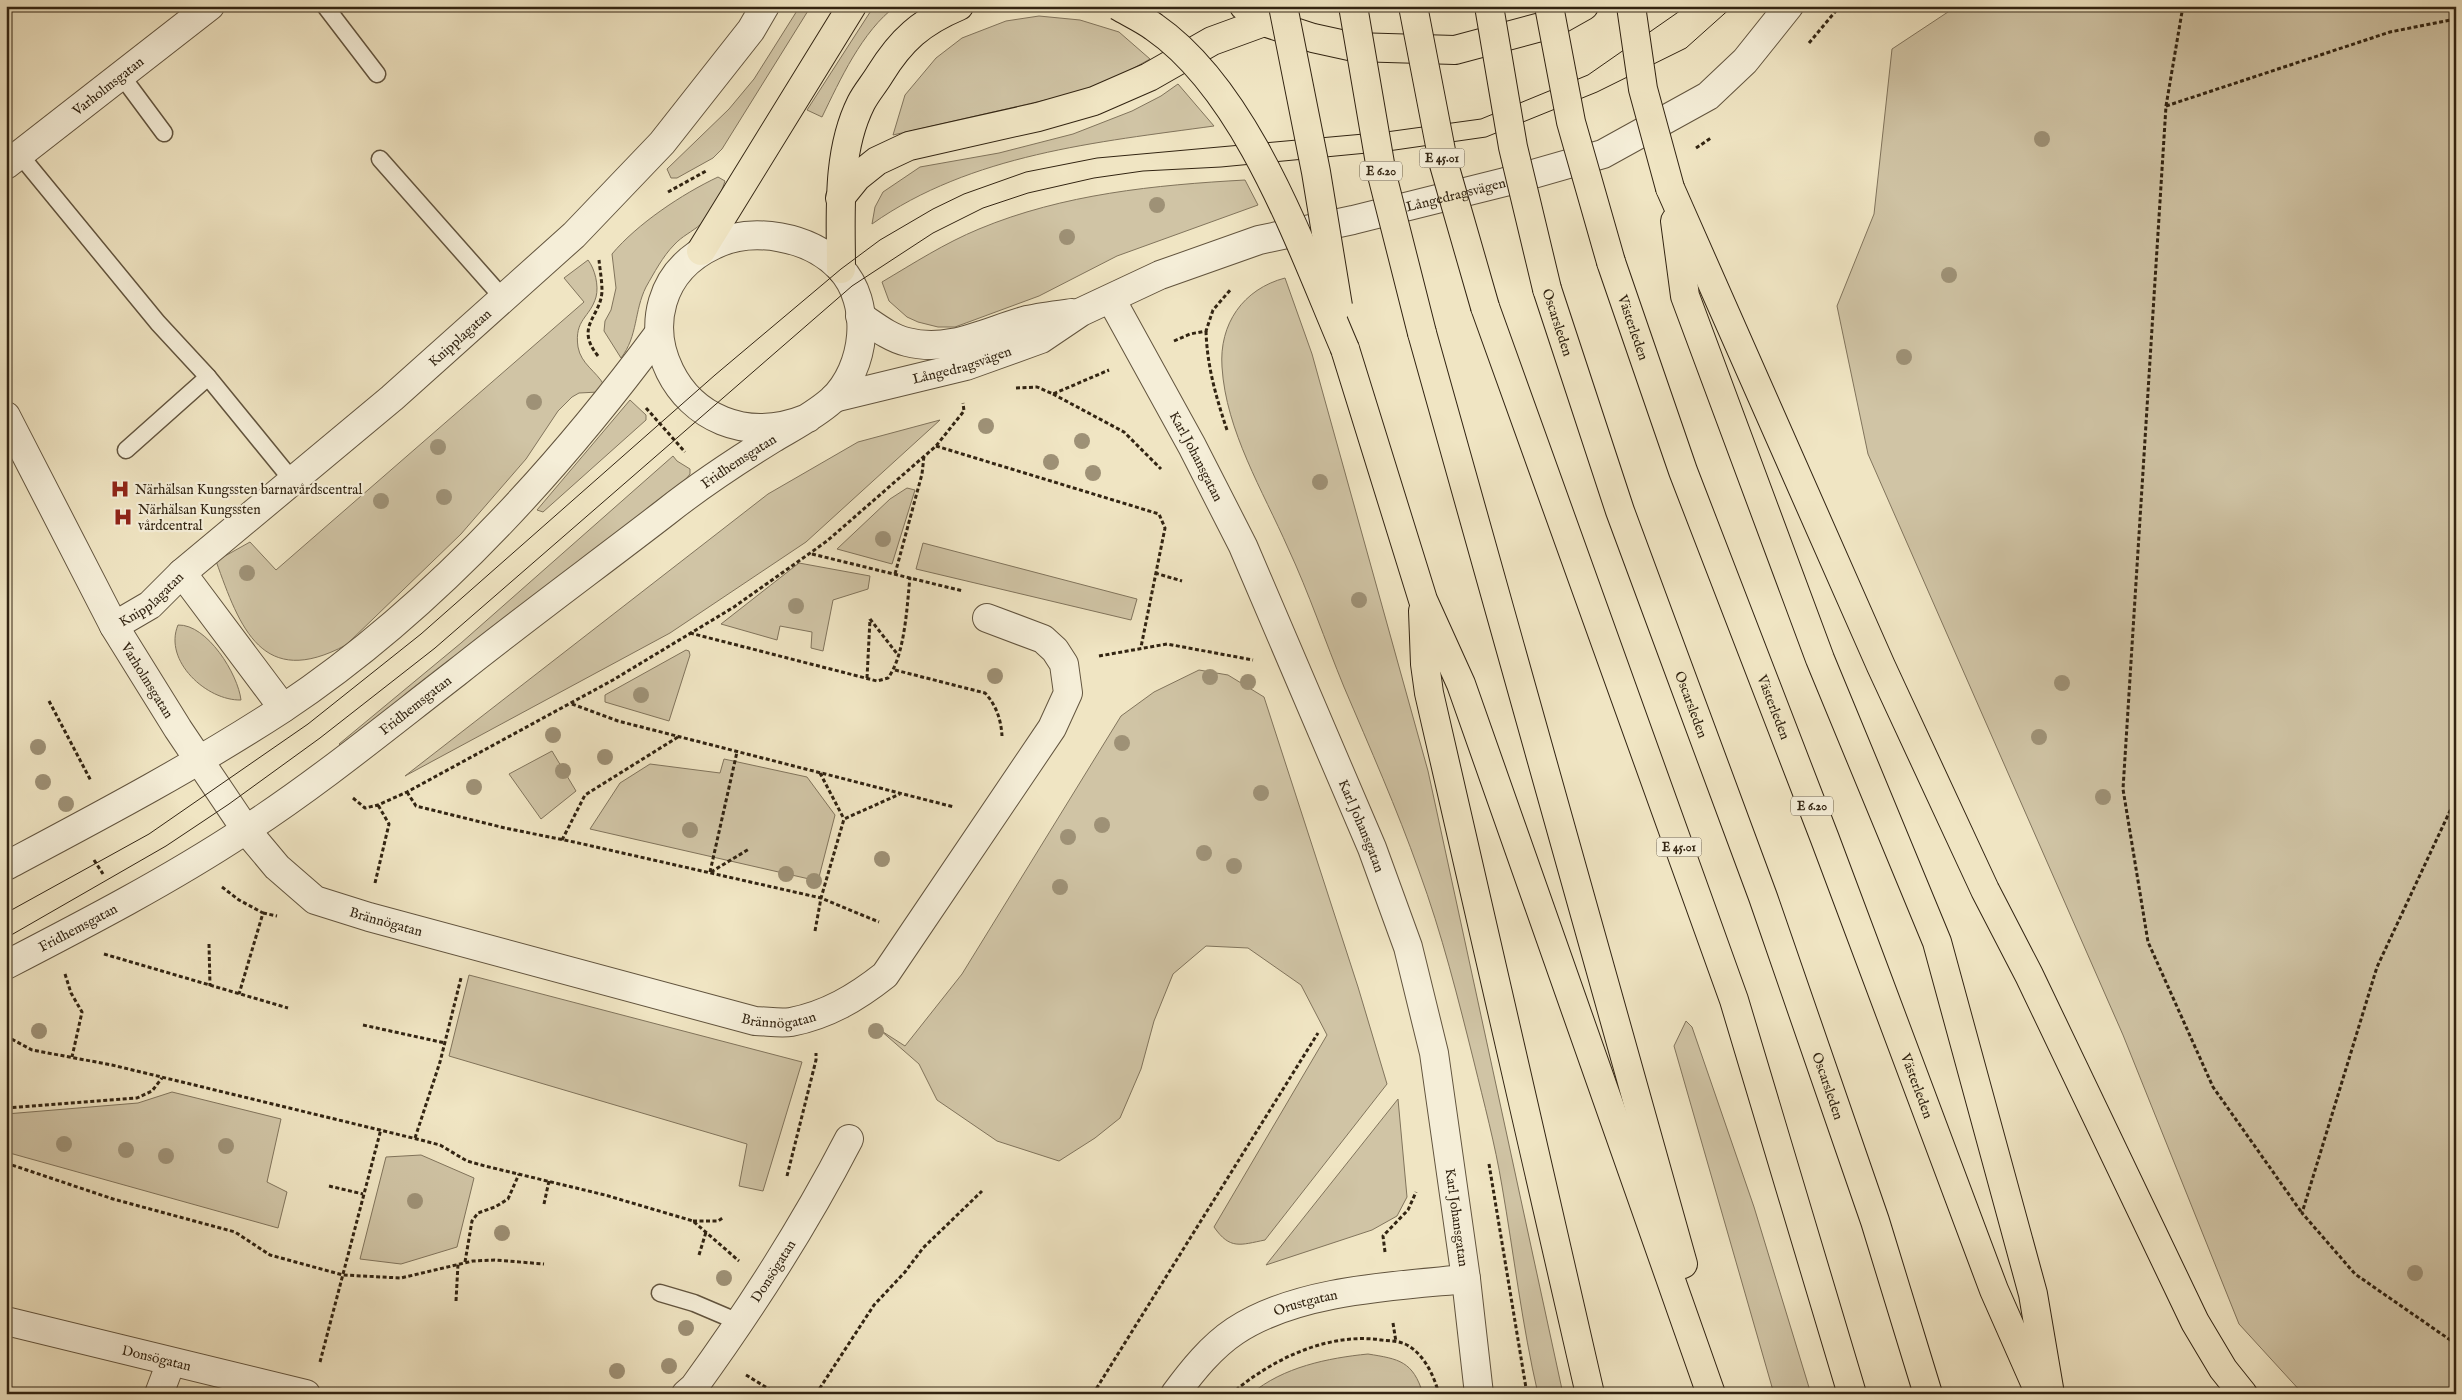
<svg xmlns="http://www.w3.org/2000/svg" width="2462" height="1400" font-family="'IM FELL English',serif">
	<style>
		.green { fill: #d0c4a5; stroke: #81745c }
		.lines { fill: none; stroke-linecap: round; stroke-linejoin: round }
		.service-casing { stroke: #62543e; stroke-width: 19 }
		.minor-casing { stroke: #62543e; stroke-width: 30 }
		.tertiary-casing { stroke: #62543e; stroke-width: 30 }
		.trunk-casing { stroke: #322412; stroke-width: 30 }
		.path { stroke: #322412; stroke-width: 3; stroke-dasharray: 4 2.5; stroke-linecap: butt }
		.service { stroke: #f5eed8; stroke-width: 16 }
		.minor { stroke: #f5eed8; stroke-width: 28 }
		.tertiary { stroke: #f5eed8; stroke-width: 28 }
		.trunk { stroke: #f0e5c3; stroke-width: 28 }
		.tram { stroke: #322412; stroke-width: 1 }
		.trunk-bridge-casing { stroke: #322412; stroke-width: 30; stroke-linecap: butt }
		.trunk-bridge { stroke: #f0e5c3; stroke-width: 28 }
		.tree { fill: #9e9176 }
		.labels { text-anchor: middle; stroke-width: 4.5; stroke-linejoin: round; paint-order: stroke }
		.shield { fill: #f5eed8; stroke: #6c614d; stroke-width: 1 }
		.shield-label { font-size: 12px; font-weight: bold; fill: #322412 }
		.street-label { font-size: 14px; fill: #322412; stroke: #f5eed8 }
		.poi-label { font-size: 14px; fill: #322412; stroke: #f5eed8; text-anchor: start }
	</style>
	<rect width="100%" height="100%" fill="#f0e5c3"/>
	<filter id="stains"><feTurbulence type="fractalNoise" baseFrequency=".004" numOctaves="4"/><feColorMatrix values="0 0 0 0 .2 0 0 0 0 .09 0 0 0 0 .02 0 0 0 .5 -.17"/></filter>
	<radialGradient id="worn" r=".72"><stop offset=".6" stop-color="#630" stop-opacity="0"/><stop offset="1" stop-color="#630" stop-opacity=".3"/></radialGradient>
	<!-- green -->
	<g class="green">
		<polygon points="800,6 811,6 722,149 713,158 677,178 671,178 667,169 729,109 754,79"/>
		<path d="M 874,6 L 896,6 C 862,31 840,80 822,117 L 807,110 Z"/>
		<polygon points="1957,6 2456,6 2456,1394 2303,1394 2239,1324 2123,1035 1868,454 1837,306 1874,214 1892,49"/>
		<polygon points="1039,16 1080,20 1119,32 1150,59 1098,88 893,135 905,95 936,58 962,38 1006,21"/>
		<path d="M 1178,84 L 1214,126 C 1098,142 971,154 872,224 L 875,207 L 883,192 L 920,167 L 999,153 L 1073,134 L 1132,111 L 1161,96 Z"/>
		<path d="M 718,177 L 725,181 C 720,196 713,214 701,224 C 692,232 682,236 674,245 C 663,256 654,273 646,287 C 634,311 638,336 621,358 L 604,331 L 605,321 L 611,310 L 616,288 L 612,254 C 637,224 682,194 718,177 Z"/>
		<path d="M 1245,180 L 1258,205 L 1117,256 L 1039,296 L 955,327 L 938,327 L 918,322 L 907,317 L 889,301 L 882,282 C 914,263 945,243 979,229 C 1063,194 1155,185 1245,180 Z"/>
		<path d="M 588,260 C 595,269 599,286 596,297 C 590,318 574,319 578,347 C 581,364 596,371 604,385 L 599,392 L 579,393 L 572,397 L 558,411 L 526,459 L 461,534 L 346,645 C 262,690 240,628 216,561 L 250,542 L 276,570 L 584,302 L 564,278 Z"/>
		<path d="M 1285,278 L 1312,354 L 1428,771 L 1563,1394 L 1538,1394 C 1522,1325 1514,1255 1502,1186 C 1495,1144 1484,1103 1474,1062 C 1458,998 1442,934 1419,871 C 1397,809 1370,748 1344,687 C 1325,641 1309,593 1288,548 C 1263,491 1226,431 1222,367 C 1219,324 1243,289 1285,278 Z"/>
		<polygon points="630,400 646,415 646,420 543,512 537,510"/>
		<polygon points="940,420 806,542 670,633 405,776 768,494 858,442"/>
		<polygon points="673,456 677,461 690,469 690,474 686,479 341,746 339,744 461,643"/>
		<polygon points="907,488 915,490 892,564 837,549 890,499"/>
		<polygon points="923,543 1137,599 1131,620 916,569"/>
		<polygon points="799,563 870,576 868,589 833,600 823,651 811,648 812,632 780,626 777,640 721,624"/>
		<path d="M 178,625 C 207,624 238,674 241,700 C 207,701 163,661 178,625 Z"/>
		<polygon points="686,650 689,651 690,655 669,721 605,702 605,695"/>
		<path d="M 1199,670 L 1228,675 L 1264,697 L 1358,987 L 1387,1084 L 1265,1240 C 1240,1245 1230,1250 1214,1227 L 1327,1035 L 1301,985 L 1248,948 L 1206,946 L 1173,974 L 1154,1021 L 1141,1069 L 1120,1118 L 1095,1138 L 1059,1161 L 997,1141 L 937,1100 L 919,1064 L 880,1030 L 905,1046 L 962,974 L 1121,716 L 1154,692 Z"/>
		<polygon points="552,751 576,791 541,819 509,774"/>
		<polygon points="724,759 807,777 835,815 818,881 590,829 620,783 650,764 720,773"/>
		<polygon points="469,975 802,1062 763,1191 739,1186 747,1144 449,1056"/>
		<polygon points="1686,1021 1692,1027 1754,1207 1811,1394 1774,1394 1674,1046"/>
		<polygon points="172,1092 281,1119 267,1182 287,1192 278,1228 6,1152 6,1114 138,1103"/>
		<polygon points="1398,1099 1407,1197 1397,1216 1372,1230 1266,1265"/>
		<polygon points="421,1155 474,1178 457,1247 401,1264 360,1259 386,1157"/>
		<path d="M 1368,1354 C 1399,1359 1413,1361 1423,1394 L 1251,1394 C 1283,1367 1328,1358 1368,1354 Z"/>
	</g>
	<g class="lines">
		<!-- service casing -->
		<g class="service-casing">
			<g id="service">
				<polyline points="325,6 377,74"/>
				<polyline points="121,75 164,133"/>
				<polyline points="20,155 158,323 208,377 292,480"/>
				<polyline points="380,159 503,298"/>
				<polyline points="126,450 208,377"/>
				<polyline points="660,1293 694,1303 741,1323"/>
			</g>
		</g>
		<!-- minor casing -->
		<g class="minor-casing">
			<g id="minor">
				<path id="s1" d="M 6,165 L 210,6"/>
				<path id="s2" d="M 6,416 L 114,626 L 178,729 L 246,830 L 277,867 L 315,900 L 369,917 L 755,1021 C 766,1021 780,1024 791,1022 C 827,1015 856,998 885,975 L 1052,728 L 1068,693 L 1064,664 L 1055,650 L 1043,639 L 987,618"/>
				<polyline points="182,573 283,708"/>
				<path id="s3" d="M 114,626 L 150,605 L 182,573 L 392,398 L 574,235 L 662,143 L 751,30 L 765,6"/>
				<path id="s4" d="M 6,1321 L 306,1394"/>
				<polyline points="159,1394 171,1362"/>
				<path id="s5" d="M 686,1394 L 694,1387 C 752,1307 804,1226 849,1139"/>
				<path id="s6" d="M 1175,1394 C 1192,1371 1211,1347 1235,1331 C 1297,1290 1394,1286 1466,1279"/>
			</g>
		</g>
		<!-- tertiary casing -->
		<g class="tertiary-casing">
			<g id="tertiary">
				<path id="s7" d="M 1111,299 L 1192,446 L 1243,546 L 1372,848 L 1408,947 L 1434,1053 L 1466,1279 L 1479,1394"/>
				<path d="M 860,316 C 875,326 890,338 907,342 C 950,353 987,331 1027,320 C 1041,317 1057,315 1072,313"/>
				<path id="s8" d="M 834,398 L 966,366 L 1041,339 L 1081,312 L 1160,275 L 1259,240 L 1353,220 L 1505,182 L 1603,154 L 1708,96 L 1745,61 L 1789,6"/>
				<path d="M 6,866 C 100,816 193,767 282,709 C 428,612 555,473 659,333"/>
				<path id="s9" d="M 6,965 C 87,923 168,881 244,831 C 318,783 386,727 456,673 C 525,618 596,566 666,512 C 700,485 735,462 772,439 C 792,427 814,416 832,400 C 866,368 873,303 840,268 C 810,236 752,226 714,245 C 601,298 678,471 808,418"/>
			</g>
		</g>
		<!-- trunk casing -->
		<g class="trunk-casing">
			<g id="trunk">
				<polyline points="1244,6 1264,22 1313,38 1354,47 1455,50 1552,24 1584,6"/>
				<polyline points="1670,188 1881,666 1985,890 2029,975 2195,1322 2223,1369 2243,1394"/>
				<polyline points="840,198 857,177 877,161 909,146 1038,117 1094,101 1149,77 1212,41 1264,22"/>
				<polyline points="1675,221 1685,296 1820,659 1937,942 2033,1294 2050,1394"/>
				<polyline points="701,251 852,6"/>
				<path id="s10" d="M 1611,262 L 1683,471 L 1825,839 L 1994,1290 L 2039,1392"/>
				<path d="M 841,269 C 841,215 836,153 861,103 C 866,93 874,84 880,74 C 901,40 921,22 959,6"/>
				<path id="s11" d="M 1547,289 L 1620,511 L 1763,897 L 1875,1221 L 1928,1394"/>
				<polyline points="1485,307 1734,1000 1852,1394"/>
				<polyline points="1422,333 1683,1264"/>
				<polyline points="1345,349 1423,600 1461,684 1711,1394"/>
				<polyline points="1423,611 1425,664 1429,693 1590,1394"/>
			</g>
		</g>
		<!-- path -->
		<g class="path">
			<polyline points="2183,6 2166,106 2123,789 2148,942 2213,1087 2302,1213"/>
			<polyline points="1809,43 1840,6"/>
			<polyline points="2166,106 2390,32 2456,19"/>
			<polyline points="1696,148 1711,138"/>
			<polyline points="668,192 706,171"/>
			<path d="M 1206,331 C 1207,366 1216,397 1227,430"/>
			<polyline points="1174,341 1190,334 1206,331 1213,310 1231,289"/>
			<path d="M 598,356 C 574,326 601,317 602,291 C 602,281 600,270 599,260"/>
			<polyline points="1016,388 1037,387 1053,394 1109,370"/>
			<polyline points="1053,394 1124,432 1161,469"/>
			<polyline points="646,408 685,452"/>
			<polyline points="936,446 1159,514 1165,528 1141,647"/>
			<polyline points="812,554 963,591"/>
			<polyline points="1155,573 1182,581"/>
			<polyline points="895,574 922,474 924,456"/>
			<polyline points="870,619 898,655"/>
			<path d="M 690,633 L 877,681 L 888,678 C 905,655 907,606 910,577"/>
			<polyline points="1099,656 1167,644 1253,660"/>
			<path d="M 895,670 L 985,693 C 996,705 1001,719 1002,736"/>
			<polyline points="867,678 870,619"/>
			<polyline points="49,701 91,781"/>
			<polyline points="572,704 618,721 954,807"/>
			<polyline points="820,773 844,819"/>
			<polyline points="407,792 416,806 505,828 574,842 821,898 879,922"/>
			<polyline points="353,798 365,808 378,805 407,792 613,680 734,607 827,541 936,446 964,411 963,403"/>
			<polyline points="2456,798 2377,967 2302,1213 2355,1274 2456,1344"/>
			<polyline points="562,840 585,795 678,737"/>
			<polyline points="94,860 103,874"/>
			<polyline points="710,872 737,752"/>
			<polyline points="711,872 749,849"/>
			<polyline points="375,883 389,824 378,805"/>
			<polyline points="222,887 239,900 263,913 239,994"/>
			<polyline points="263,913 277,916"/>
			<polyline points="815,931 821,898 844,819 900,794"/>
			<polyline points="209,944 210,986"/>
			<polyline points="104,954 288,1008"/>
			<polyline points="65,974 71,993 82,1012 72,1057"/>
			<polyline points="363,1025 445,1043"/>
			<polyline points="6,1036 32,1050 112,1065 421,1140 440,1145 467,1161 485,1166 605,1195 693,1221 739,1261"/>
			<polyline points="6,1108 137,1098 152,1091 162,1078"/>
			<polyline points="415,1138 440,1062 461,978"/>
			<polyline points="6,1163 113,1199 235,1232 270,1255 343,1275 401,1278 473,1261 495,1260 544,1264"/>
			<polyline points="1489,1164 1527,1394"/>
			<polyline points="787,1176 816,1060 816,1053"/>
			<polyline points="329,1186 363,1194"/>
			<polyline points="544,1204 549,1181"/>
			<polyline points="693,1221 718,1221 724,1217"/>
			<polyline points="1385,1252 1383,1236 1408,1210 1416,1192"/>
			<polyline points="699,1255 706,1232"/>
			<polyline points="465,1262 472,1221 478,1213 495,1207 508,1199 519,1174"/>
			<polyline points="456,1301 458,1264"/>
			<polyline points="1393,1323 1396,1342"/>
			<polyline points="320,1362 381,1129"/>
			<polyline points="746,1375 777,1394"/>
			<polyline points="816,1394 874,1305 905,1272 923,1248 982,1191"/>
			<polyline points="1093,1394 1318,1033"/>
			<path d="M 1231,1394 C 1272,1359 1328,1332 1382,1340 C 1390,1341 1398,1341 1405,1344 C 1424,1353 1434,1376 1439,1394"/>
		</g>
		<!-- service -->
		<use href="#service" class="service"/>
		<!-- minor -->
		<use href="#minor" class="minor"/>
		<!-- tertiary -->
		<use href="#tertiary" class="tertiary"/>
		<!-- trunk -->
		<use href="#trunk" class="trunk"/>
		<!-- tram -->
		<g class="tram">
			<polyline points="6,913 149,834 308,724 421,634 715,375 841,269 880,240 933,209 964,194 1026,172 1097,158 1386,132 1481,119 1588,75 1687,6"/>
			<polyline points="6,938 166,846 229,804 320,738 435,648 852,286 933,233 983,208 1028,193 1094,178 1143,171 1221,167 1388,151 1486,137 1597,92 1686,48 1733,6"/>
		</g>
		<!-- trunk-bridge casing -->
		<g class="trunk-bridge-casing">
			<g id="trunk-bridge">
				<path d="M 1118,6 C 1130,13 1143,19 1154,27 C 1248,92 1301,247 1345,349"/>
				<polyline points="1283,6 1316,172 1338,306"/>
				<polyline points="1353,6 1382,175 1422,333"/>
				<polyline points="1413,6 1443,161 1485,307"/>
				<polyline points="1489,6 1513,147 1547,289"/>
				<polyline points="1549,6 1571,122 1611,262"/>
				<polyline points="1631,6 1643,89 1670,188"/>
			</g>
		</g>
		<!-- trunk-bridge -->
		<use href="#trunk-bridge" class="trunk-bridge"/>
	</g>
	<!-- trees -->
	<g class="tree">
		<circle cx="2042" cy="139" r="8"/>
		<circle cx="1157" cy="205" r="8"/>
		<circle cx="1067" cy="237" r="8"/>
		<circle cx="1949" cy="275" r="8"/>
		<circle cx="1904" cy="357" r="8"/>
		<circle cx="534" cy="402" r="8"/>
		<circle cx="986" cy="426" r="8"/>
		<circle cx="1082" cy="441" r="8"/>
		<circle cx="438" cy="447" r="8"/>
		<circle cx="1051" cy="462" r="8"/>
		<circle cx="1093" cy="473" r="8"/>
		<circle cx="1320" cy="482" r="8"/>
		<circle cx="444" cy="497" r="8"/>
		<circle cx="381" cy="501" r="8"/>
		<circle cx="883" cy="539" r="8"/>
		<circle cx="247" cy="573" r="8"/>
		<circle cx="1359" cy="600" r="8"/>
		<circle cx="796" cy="606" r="8"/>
		<circle cx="995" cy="676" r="8"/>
		<circle cx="1210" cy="677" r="8"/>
		<circle cx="1248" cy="682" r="8"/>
		<circle cx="2062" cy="683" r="8"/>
		<circle cx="641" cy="695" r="8"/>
		<circle cx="553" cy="735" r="8"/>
		<circle cx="2039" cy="737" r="8"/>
		<circle cx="1122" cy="743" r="8"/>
		<circle cx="38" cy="747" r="8"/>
		<circle cx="605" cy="757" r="8"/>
		<circle cx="563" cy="771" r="8"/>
		<circle cx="43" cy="782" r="8"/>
		<circle cx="474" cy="787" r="8"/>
		<circle cx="1261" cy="793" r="8"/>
		<circle cx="2103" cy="797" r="8"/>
		<circle cx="66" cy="804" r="8"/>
		<circle cx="1102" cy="825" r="8"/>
		<circle cx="690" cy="830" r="8"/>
		<circle cx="1068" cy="837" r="8"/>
		<circle cx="1204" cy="853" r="8"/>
		<circle cx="882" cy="859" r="8"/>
		<circle cx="1234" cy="866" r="8"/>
		<circle cx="786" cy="874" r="8"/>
		<circle cx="814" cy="881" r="8"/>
		<circle cx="1060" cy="887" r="8"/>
		<circle cx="39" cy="1031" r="8"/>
		<circle cx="876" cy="1031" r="8"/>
		<circle cx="64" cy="1144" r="8"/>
		<circle cx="226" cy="1146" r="8"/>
		<circle cx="126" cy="1150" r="8"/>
		<circle cx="166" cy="1156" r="8"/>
		<circle cx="415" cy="1201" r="8"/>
		<circle cx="502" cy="1233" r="8"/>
		<circle cx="2415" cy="1273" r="8"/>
		<circle cx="724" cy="1278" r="8"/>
		<circle cx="686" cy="1328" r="8"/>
		<circle cx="669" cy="1366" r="8"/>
		<circle cx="617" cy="1371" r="8"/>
	</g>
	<!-- icons -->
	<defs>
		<g id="hospital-bare" transform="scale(1.5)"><path d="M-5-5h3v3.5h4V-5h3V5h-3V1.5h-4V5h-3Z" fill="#8f2418" stroke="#f5eed8" stroke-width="2.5" paint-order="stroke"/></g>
	</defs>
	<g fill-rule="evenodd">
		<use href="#hospital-bare" x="120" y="489"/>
		<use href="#hospital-bare" x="123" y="517"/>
	</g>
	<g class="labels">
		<!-- shield labels -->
		<g class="shield">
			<rect x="1419.5" y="148.5" width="45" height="19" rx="4"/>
			<rect x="1360" y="161.5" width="42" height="19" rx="4"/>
			<rect x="1791" y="796.5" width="42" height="19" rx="4"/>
			<rect x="1656.5" y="837.5" width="45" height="19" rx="4"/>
		</g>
		<g class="shield-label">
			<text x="1442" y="162">E 45.01</text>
			<text x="1381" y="175">E 6.20</text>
			<text x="1812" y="810">E 6.20</text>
			<text x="1679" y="851">E 45.01</text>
		</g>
		<!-- street labels -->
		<g class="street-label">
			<text dy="5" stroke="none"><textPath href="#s1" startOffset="129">Varholmsgatan</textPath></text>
			<text dy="5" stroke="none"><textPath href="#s8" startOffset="658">Långedragsvägen</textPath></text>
			<text dy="5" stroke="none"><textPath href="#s11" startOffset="35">Oscarsleden</textPath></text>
			<text dy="5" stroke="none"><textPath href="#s10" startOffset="69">Västerleden</textPath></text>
			<text dy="5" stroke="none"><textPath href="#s3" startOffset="451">Knipplagatan</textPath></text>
			<text dy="5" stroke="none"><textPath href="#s8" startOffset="132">Långedragsvägen</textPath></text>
			<text dy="5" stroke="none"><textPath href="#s7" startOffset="179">Karl Johansgatan</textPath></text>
			<text dy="5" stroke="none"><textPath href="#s9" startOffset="891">Fridhemsgatan</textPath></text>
			<text dy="5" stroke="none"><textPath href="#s3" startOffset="46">Knipplagatan</textPath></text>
			<text dy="5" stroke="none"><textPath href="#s2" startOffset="300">Varholmsgatan</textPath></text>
			<text dy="5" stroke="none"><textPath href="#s9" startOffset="486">Fridhemsgatan</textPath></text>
			<text dy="5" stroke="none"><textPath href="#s11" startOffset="440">Oscarsleden</textPath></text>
			<text dy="5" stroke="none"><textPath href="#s10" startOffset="474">Västerleden</textPath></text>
			<text dy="5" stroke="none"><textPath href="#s7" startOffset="584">Karl Johansgatan</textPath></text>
			<text dy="5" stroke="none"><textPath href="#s2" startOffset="652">Brännögatan</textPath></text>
			<text dy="5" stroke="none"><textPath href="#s9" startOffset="81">Fridhemsgatan</textPath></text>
			<text dy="5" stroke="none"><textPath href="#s2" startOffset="1058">Brännögatan</textPath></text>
			<text dy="5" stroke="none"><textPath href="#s10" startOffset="879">Västerleden</textPath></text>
			<text dy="5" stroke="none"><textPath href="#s11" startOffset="845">Oscarsleden</textPath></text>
			<text dy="5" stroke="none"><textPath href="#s7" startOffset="989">Karl Johansgatan</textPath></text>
			<text dy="5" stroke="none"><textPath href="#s5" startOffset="151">Donsögatan</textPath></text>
			<text dy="5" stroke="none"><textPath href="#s6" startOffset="164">Orustgatan</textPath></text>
			<text dy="5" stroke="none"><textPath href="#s4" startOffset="155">Donsögatan</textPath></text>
		</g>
		<!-- poi labels -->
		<g class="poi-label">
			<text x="135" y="494">Närhälsan Kungssten barnavårdscentral</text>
			<text x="138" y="514">Närhälsan Kungssten<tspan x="138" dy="16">vårdcentral</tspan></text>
		</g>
	</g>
	<!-- margin -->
	<rect width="2462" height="1400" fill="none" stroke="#f0e5c3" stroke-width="25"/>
	<rect x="8" y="8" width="2447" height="1385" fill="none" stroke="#322412" stroke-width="2.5"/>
	<rect x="12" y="12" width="2437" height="1375" fill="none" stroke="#322412"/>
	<rect width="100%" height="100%" filter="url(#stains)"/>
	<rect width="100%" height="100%" fill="url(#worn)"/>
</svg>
